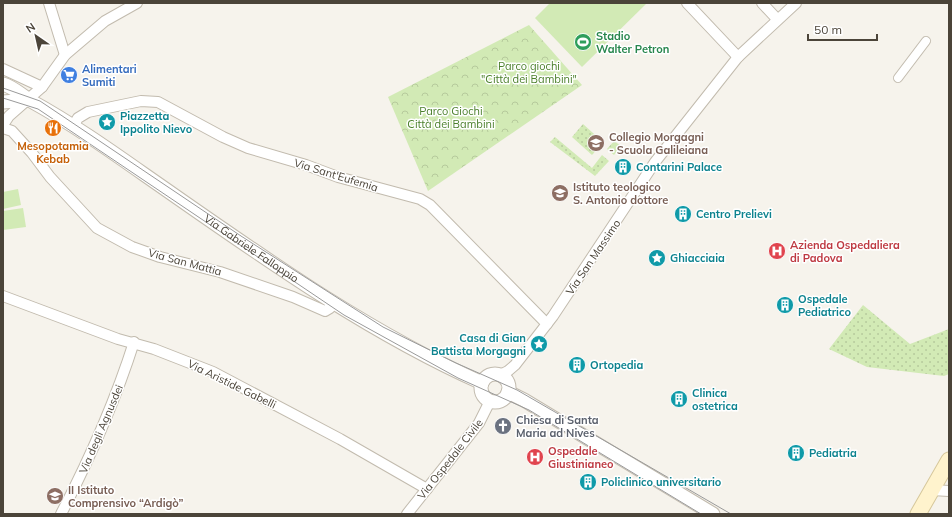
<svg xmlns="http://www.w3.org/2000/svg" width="952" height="517" font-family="Mulish,sans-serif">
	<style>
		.grass { fill: url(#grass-dots) }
		.forest { fill: url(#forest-crowns) }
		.pitch { fill: #d2eab5 }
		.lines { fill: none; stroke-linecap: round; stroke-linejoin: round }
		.pedestrian-casing { stroke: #c2bbae; stroke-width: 10 }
		.minor-casing { stroke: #c2bbae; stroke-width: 12 }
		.tertiary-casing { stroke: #c2bbae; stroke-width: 15 }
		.secondary-casing { stroke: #d6c79b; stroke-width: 17 }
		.pedestrian { stroke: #fff; stroke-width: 8 }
		.minor { stroke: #fff; stroke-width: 10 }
		.tertiary { stroke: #fff; stroke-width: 13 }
		.secondary { stroke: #fff3cd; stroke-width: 15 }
		.tram { stroke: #9a9a9a; stroke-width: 1 }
		.labels { text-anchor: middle; stroke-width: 3; stroke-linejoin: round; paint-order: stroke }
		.leisure-label { font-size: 11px; font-weight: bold; fill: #27864d; stroke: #fff; text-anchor: start }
		.park-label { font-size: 11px; fill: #4a7f2a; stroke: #fff }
		.shop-label { font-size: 11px; font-weight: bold; fill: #366cbe; stroke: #fff; text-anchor: start }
		.culture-label { font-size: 11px; font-weight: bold; fill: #0d838f; stroke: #fff; text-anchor: start }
		.education-label { font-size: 11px; font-weight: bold; fill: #785e54; stroke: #fff; text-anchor: start }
		.food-label { font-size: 11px; font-weight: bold; fill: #c56008; stroke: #fff }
		.street-label { font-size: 11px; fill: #4b4439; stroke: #fff }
		.health-label { font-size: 11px; font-weight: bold; fill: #be3a42; stroke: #fff; text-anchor: start }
		.worship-label { font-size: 11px; font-weight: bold; fill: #5b616d; stroke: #fff; text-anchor: start }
	</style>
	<defs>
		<pattern id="grass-dots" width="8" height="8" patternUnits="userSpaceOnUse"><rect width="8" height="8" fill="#d2eab5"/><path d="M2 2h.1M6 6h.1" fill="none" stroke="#b6ca9c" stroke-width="1.8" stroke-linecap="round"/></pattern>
		<pattern id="forest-crowns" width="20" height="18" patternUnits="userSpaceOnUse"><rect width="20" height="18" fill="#d2eab5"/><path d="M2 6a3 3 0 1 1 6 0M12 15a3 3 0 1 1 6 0" fill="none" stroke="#b6ca9c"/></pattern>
	</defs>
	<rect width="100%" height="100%" fill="#f6f3ec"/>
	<!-- grass -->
	<g class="grass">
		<polygon points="583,124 603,142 592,155 572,137"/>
		<polygon points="555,137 592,168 602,155 609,161 595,176 550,142"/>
		<polygon points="614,141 621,146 614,155 607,149"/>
		<polygon points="863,305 910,344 949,329 949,374 944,376 867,367 829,349"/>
	</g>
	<!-- forest -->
	<polygon class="forest" points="529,25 582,85 428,191 388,97"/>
	<!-- pitch -->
	<g class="pitch">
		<polygon points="550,3 647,3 582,67 535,18"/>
		<polygon points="18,189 21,205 3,209 3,192"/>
		<polygon points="23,208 26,227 3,230 3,211"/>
	</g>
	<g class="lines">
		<!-- pedestrian casing -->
		<g class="pedestrian-casing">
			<polyline id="pedestrian" points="898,78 926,41"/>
		</g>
		<!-- minor casing -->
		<g class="minor-casing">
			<g id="minor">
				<polyline points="49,3 65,55"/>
				<polyline points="687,3 738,57"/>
				<polyline points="762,3 777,19"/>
				<polyline points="3,69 42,87"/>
				<polyline points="3,125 9,116 42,87 65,55 105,21 137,3"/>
				<polyline points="73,126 78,118 88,112 141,101 158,102 223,137 248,148 306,165 338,177 420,199 430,205 547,324"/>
				<polyline points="3,128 12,131 32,153 50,177 97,228 132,247 160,257 220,272 293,297 325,311 330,308 334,302"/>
				<polyline points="3,296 118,339 154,349 213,372 340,439 427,489"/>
				<polyline points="500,375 508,371 515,365 553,316 655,162 738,57 796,3"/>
				<polyline points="932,490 949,491"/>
				<path d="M 61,514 C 90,458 115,402 134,342"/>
				<polyline points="407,514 479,423 490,401"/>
			</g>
		</g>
		<!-- tertiary casing -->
		<g class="tertiary-casing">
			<g id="tertiary">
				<path id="s1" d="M 3,84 C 15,88 21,95 31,101 C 71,123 108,149 145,175 C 253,250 361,329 482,383"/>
				<polyline points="3,102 29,100"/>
				<circle cx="495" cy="388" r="14"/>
				<polyline points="508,392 524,400 713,514"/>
			</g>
		</g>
		<!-- secondary casing -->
		<g class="secondary-casing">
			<polyline id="secondary" points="918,514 949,460"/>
		</g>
		<!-- pedestrian -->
		<use href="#pedestrian" class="pedestrian"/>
		<!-- minor -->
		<use href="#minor" class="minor"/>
		<!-- tertiary -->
		<use href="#tertiary" class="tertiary"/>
		<!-- secondary -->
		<use href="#secondary" class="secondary"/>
		<!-- tram -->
		<g class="tram">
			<polyline points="3,88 40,101 241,236 383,327 456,363 517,390 731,514"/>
			<polyline points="3,98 38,109 344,315 458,378 529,410 701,514"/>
		</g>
	</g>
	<!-- icons -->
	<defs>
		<g id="stadium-disc" transform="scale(0.9)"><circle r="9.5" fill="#2e9e5b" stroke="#fff"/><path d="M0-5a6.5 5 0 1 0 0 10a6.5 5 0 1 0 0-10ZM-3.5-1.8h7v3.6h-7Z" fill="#fff"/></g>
		<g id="supermarket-disc" transform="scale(0.9)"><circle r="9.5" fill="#3f7fe0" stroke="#fff"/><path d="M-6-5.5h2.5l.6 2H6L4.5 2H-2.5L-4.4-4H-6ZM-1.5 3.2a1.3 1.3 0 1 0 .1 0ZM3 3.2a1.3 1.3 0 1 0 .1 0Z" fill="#fff"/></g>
		<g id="sight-disc" transform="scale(0.9)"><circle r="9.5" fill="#0f9aa8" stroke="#fff"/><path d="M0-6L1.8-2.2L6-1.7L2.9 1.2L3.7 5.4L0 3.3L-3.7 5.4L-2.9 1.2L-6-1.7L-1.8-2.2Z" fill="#fff"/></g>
		<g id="restaurant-disc" transform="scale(0.9)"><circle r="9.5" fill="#e8710a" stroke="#fff"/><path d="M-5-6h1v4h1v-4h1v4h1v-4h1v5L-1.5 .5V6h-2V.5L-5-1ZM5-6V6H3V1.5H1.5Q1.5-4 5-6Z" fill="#fff"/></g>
		<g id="university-disc" transform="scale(0.9)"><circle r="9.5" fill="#8d6e63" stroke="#fff"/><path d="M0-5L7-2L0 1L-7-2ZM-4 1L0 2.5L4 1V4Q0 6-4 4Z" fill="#fff"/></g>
		<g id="building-disc" transform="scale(0.9)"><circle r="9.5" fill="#0f9aa8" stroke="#fff"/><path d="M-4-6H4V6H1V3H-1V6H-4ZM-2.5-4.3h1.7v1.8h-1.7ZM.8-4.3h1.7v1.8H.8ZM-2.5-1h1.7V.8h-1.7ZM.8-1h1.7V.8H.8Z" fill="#fff"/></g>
		<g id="hospital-disc" transform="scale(0.9)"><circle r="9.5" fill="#e0444e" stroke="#fff"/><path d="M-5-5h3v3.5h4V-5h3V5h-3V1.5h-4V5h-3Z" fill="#fff"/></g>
		<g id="church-disc" transform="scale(0.9)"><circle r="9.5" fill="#6b7280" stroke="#fff"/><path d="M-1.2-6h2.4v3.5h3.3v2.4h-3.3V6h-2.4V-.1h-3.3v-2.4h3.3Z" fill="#fff"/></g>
		<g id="school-disc" transform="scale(0.9)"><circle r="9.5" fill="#8d6e63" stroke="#fff"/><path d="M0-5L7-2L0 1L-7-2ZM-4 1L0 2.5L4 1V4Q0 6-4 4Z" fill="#fff"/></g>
	</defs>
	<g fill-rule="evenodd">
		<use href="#stadium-disc" x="583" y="42"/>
		<use href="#supermarket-disc" x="69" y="75"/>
		<use href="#sight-disc" x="107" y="122"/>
		<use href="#restaurant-disc" x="53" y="128"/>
		<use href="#university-disc" x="596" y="143"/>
		<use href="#building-disc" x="623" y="167"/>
		<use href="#university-disc" x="560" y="193"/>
		<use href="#building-disc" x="683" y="214"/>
		<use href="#hospital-disc" x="777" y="251"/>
		<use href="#sight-disc" x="657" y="258"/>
		<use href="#building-disc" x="785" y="305"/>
		<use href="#sight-disc" x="539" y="344"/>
		<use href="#building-disc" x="577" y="365"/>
		<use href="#building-disc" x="679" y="399"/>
		<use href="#church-disc" x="503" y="426"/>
		<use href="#building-disc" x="796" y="453"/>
		<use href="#hospital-disc" x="535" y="457"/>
		<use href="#building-disc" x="588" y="482"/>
		<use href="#school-disc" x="55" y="496"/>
	</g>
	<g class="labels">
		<!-- leisure labels -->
		<g class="leisure-label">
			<text x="596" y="40">Stadio<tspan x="596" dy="13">Walter Petron</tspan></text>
		</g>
		<!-- park labels -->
		<g class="park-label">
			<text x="529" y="70">Parco giochi<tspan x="529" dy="13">"Città dei Bambini"</tspan></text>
			<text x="451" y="115">Parco Giochi<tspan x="451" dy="13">Città dei Bambini</tspan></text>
		</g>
		<!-- shop labels -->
		<g class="shop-label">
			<text x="82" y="73">Alimentari<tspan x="82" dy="13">Sumiti</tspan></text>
		</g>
		<!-- culture labels -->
		<g class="culture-label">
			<text x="120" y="120">Piazzetta<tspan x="120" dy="13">Ippolito Nievo</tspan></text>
			<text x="636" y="171">Contarini Palace</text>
			<text x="696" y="218">Centro Prelievi</text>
			<text x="670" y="262">Ghiacciaia</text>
			<text x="798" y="303">Ospedale<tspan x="798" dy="13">Pediatrico</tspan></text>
			<text x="526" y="342" text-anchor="end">Casa di Gian<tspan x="526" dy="13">Battista Morgagni</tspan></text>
			<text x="590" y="369">Ortopedia</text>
			<text x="692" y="397">Clinica<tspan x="692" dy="13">ostetrica</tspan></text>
			<text x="809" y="457">Pediatria</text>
			<text x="601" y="486">Policlinico universitario</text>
		</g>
		<!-- education labels -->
		<g class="education-label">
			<text x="609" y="141">Collegio Morgagni<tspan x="609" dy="13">- Scuola Galileiana</tspan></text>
			<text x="573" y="191">Istituto teologico<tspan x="573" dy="13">S. Antonio dottore</tspan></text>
			<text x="68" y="494">II Istituto<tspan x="68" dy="13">Comprensivo “Ardigò”</tspan></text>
		</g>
		<!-- food labels -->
		<g class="food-label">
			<text x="53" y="150">Mesopotamia<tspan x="53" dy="13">Kebab</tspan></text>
		</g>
		<!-- street labels -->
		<g class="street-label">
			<text transform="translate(336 175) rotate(17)" y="4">Via Sant'Eufemia</text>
			<text dy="4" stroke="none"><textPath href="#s1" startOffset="298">Via Gabriele Falloppio</textPath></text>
			<text transform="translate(593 257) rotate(-56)" y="4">Via San Massimo</text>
			<text transform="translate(185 262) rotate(15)" y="4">Via San Mattia</text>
			<text transform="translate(232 384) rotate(26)" y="4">Via Aristide Gabelli</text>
			<text transform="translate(101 429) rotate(-67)" y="4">Via degli Agnusdei</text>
			<text transform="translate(450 459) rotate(-52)" y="4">Via Ospedale Civile</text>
		</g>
		<!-- health labels -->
		<g class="health-label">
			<text x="790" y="249">Azienda Ospedaliera<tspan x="790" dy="13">di Padova</tspan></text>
			<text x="548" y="455">Ospedale<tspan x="548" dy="13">Giustinianeo</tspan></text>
		</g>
		<!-- worship labels -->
		<g class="worship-label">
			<text x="516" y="424">Chiesa di Santa<tspan x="516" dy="13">Maria ad Nives</tspan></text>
		</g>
	</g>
	<!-- border -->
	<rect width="952" height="517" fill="none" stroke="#4b4439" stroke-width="8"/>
	<!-- north arrow -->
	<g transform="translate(36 36) rotate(326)" stroke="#ffffff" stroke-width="3" paint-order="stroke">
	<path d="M0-3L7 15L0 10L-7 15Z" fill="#4b4439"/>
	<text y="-6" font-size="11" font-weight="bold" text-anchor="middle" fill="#4b4439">N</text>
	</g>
	<!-- scale -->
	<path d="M808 34v6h69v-6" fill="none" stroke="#4b4439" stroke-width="2"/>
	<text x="814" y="34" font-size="12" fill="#4b4439" stroke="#ffffff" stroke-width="3" paint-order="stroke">50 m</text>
</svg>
